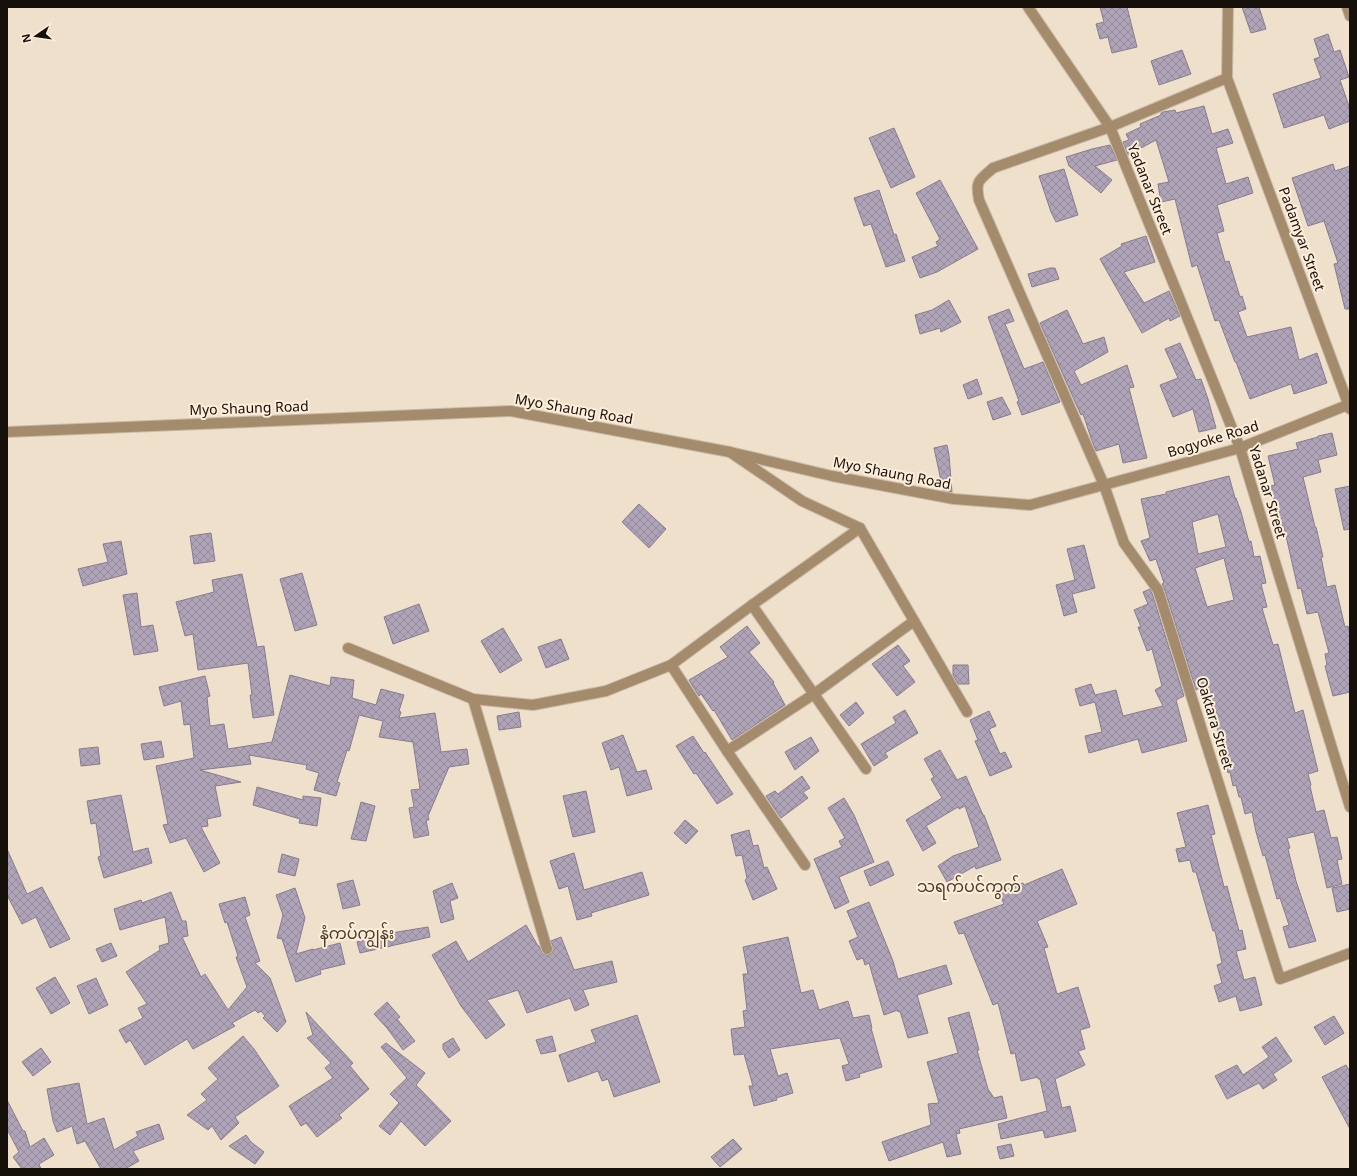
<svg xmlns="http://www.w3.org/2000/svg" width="1357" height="1176" font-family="'Noto Sans','Noto Sans Myanmar',sans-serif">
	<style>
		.building { fill: url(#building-cross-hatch); stroke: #877c8f; fill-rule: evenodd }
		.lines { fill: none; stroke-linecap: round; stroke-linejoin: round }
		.minor-casing { stroke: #c8bba9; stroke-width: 12 }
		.tertiary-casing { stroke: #c8bba9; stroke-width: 12 }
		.minor { stroke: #a48b6b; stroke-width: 10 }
		.tertiary { stroke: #a48b6b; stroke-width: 10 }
		.labels { text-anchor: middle; stroke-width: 4; stroke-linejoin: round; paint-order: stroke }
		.street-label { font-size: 14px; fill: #16100a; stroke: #fdedd9 }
		.quarter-label { font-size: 16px; fill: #483c2c; stroke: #fdedd9 }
	</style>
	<defs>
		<pattern id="building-cross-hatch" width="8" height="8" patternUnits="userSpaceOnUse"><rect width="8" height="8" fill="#afa3b7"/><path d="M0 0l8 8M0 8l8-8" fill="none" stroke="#968b9c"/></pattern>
	</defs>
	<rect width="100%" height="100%" fill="#efe0cc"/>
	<!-- building -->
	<g class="building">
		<polygon points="1100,7 1127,7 1137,47 1112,53 1108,37 1100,39 1096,24 1104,22"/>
		<polygon points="1242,7 1259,7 1266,29 1251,33"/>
		<polygon points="1328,34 1334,52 1340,50 1349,77 1340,80 1350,109 1350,121 1329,129 1324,115 1284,128 1273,94 1321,78 1314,59 1320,57 1314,39"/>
		<polygon points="1182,50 1191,74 1159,85 1151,61"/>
		<polygon points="1204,106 1212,134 1228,129 1233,143 1216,148 1226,184 1248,177 1253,193 1217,205 1224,231 1217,233 1225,262 1229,261 1240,297 1242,296 1246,309 1238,312 1247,337 1291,327 1299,360 1317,353 1327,383 1294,394 1291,384 1250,399 1236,362 1235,362 1219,320 1215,321 1197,265 1192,267 1175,199 1161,202 1158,184 1169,182 1156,140 1128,155 1123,142 1129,140 1126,134 1141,127 1140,124 1161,115 1161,113 1163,112 1175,110 1176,113"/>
		<polygon points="894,128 915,177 891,188 869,138"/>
		<polygon points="1110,145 1117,160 1095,166 1112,180 1101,193 1069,166 1066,157 1092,149"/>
		<polygon points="1333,164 1335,171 1350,166 1350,309 1345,309 1334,264 1338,263 1324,221 1308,226 1292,178"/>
		<polygon points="1064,169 1078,215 1056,222 1051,212 1039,176"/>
		<polygon points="940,180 978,249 937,272 920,278 912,257 938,246 936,242 940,239 916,193"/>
		<polygon points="879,190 894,235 896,234 905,261 886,267 871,224 864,226 854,198"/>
		<polygon points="1146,236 1155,262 1124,272 1144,303 1169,291 1180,316 1170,321 1169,318 1142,333 1100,259 1122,246 1121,244"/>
		<polygon points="1050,268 1055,268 1059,279 1032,287 1028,274"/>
		<polygon points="949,300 961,322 941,332 940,328 920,334 915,315 932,310"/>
		<polygon points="1009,309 1014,321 1005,324 1024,369 1043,362 1060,402 1022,415 1017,402 1019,401 988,317"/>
		<polygon points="1067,310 1083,344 1104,337 1108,352 1074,371 1081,385 1127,365 1134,387 1129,388 1147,458 1123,463 1119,444 1096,451 1091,438 1083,414 1081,415 1040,323"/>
		<polygon points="1180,343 1196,380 1201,379 1208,399 1216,428 1199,432 1193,409 1173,417 1160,385 1178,378 1165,349"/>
		<polygon points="977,379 982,394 968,399 963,385"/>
		<polygon points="1002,397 1011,414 993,420 987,402"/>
		<polygon points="1332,433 1337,455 1318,460 1321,472 1303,477 1315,527 1316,527 1323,557 1321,557 1327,587 1335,585 1345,627 1348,626 1350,635 1350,692 1333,696 1325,666 1327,665 1325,654 1329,653 1318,612 1307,614 1301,588 1298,589 1284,527 1278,528 1273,506 1275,505 1271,486 1275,485 1268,456 1298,449 1296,443 1318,437 1318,436"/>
		<polygon points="947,445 949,455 952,492 943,490 934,448"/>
		<path d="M 1229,476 L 1235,498 L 1236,498 L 1241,512 L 1249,542 L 1251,541 L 1254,557 L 1260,556 L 1266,583 L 1261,584 L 1267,607 L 1262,608 L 1273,645 L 1278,644 L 1295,713 L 1303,710 L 1318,771 L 1308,774 L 1311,785 L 1310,786 L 1316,812 L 1324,810 L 1331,838 L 1337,837 L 1342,859 L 1337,860 L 1342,884 L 1327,888 L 1314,832 L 1287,838 L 1290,848 L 1288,849 L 1296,881 L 1316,941 L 1289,948 L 1283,927 L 1289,925 L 1280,898 L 1277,899 L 1265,855 L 1263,856 L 1256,832 L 1252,812 L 1245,814 L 1241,797 L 1239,797 L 1236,785 L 1233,786 L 1230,772 L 1228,773 L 1215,719 L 1212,720 L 1203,686 L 1196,690 L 1164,588 L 1162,584 L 1164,583 L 1156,559 L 1150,561 L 1141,541 L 1150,538 L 1141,499 L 1166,494 L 1166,492 ZM 1218,514 L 1226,547 L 1198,554 L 1192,522 ZM 1224,558 L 1234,600 L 1207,607 L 1195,568 Z"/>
		<polygon points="1350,486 1350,529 1344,530 1335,489"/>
		<polygon points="639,504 666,529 649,548 622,522"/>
		<polygon points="211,533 215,561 194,564 190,536"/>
		<polygon points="121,541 127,574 83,586 78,569 108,562 103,544"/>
		<polygon points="1084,545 1095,588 1072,594 1077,612 1064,616 1056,585 1075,580 1067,549"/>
		<polygon points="302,573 317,625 295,631 280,579"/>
		<polygon points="242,574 257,647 264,646 274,715 253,718 250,695 252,695 248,663 198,670 193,634 185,636 176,602 214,592 212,580"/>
		<polygon points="1150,589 1152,593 1184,696 1176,700 1187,741 1142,753 1138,739 1089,753 1085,736 1102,732 1095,702 1080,706 1075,689 1091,684 1095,695 1116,690 1123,716 1163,706 1155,690 1162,686 1152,649 1147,651 1138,627 1141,627 1134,610 1148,604 1143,592"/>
		<polygon points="137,593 141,627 153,625 158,651 134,655 123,595"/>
		<polygon points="419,604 429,631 393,644 384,617"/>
		<polygon points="747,626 760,643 749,652 774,682 773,683 785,705 732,740 714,710 713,711 701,694 699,696 689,680 728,657 720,647"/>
		<polygon points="503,628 522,660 500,673 481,641"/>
		<polygon points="561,639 569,659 546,668 538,647"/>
		<polygon points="898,645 910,661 903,666 915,682 897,696 872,664"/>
		<polygon points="953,665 968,665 969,684 958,684 953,675"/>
		<polygon points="290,675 330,686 331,677 354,680 352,698 376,705 381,689 404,695 399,711 401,712 399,718 435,713 441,752 467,749 469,764 449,767 428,816 429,820 426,820 429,835 414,838 409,808 414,807 411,790 420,789 413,742 379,737 383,721 359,715 349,751 347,750 337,782 340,783 336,796 314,790 319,773 306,769 307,765 249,755 251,764 200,770 241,782 215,786 221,816 207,819 208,826 201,827 220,863 204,872 186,838 170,843 163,825 168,824 156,766 194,758 190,724 184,725 181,701 164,706 159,687 205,676 210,696 207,697 210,726 224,724 228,749 272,742"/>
		<polygon points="856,702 864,713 849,726 840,715"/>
		<polygon points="905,710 918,733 885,753 888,757 874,766 861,744 896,723 893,717"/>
		<polygon points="989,711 996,726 989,729 1000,754 1005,752 1012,767 990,776 975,741 978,740 970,720"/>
		<polygon points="519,712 521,727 499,730 497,716"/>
		<polygon points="623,735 637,772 646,770 652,789 627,796 619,767 611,770 602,743"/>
		<polygon points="693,736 704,753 705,752 733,794 717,804 696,773 694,774 676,746"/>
		<polygon points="811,737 819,751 795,770 785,752"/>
		<polygon points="161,741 164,757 144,760 141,744"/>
		<polygon points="98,747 100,764 81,766 79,749"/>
		<polygon points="940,750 957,780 966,776 983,815 984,815 1001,860 976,869 975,866 947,882 938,866 953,856 979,847 965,806 959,809 958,807 926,826 936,843 923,851 906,820 942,798 931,779 934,777 924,759"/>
		<polygon points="802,776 810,788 803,792 808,798 781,818 766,796 775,791 778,794"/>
		<polygon points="257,787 303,800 303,796 321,798 317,826 299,823 300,819 253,805"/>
		<polygon points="586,791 595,832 573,837 563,796"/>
		<polygon points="121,795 133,852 148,848 152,863 104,878 98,857 101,856 96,823 91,824 87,801"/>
		<polygon points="844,798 854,815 874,862 839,877 849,902 835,909 814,859 842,847 839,841 845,838 828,808"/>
		<polygon points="361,802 375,806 366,841 351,839"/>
		<polygon points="1208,805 1215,834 1211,835 1224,887 1227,886 1239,931 1242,930 1246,949 1236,951 1244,980 1255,977 1262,1005 1240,1011 1236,996 1219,1002 1214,986 1222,983 1217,965 1222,963 1215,931 1213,931 1196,872 1193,872 1190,860 1179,862 1176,849 1186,847 1177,813"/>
		<polygon points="685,820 698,831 686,844 674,833"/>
		<polygon points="749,830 753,846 758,845 764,868 767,867 777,889 753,900 745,880 747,878 742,855 736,856 731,835"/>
		<polygon points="7,849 27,894 42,887 70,939 50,948 36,917 22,924 7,895"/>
		<polygon points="574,853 584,890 642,872 649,895 591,913 592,916 577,920 568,886 559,889 550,861"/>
		<polygon points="282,854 299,859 295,876 278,872"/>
		<polygon points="888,861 894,875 870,886 864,871"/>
		<polygon points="1062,869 1077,904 1037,921 1048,947 1044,948 1057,994 1078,987 1090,1027 1080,1030 1085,1049 1078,1051 1085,1065 1055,1079 1062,1108 1070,1106 1076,1131 1045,1138 1043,1130 1001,1139 998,1124 1047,1111 1040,1079 1038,1079 1038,1077 1021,1081 1015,1053 1011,1054 998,1003 993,1005 964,933 959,934 954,922 1004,904 999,893 1023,883 1024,885"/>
		<polygon points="353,880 360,905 343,909 337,884"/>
		<polygon points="452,883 458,898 450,901 454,919 441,923 433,891"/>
		<polygon points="1350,884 1350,909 1337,912 1332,888"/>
		<polygon points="295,888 305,918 296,954 313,949 313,950 340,943 345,964 320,970 321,974 296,982 282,939 277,938 283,915 276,895"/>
		<polygon points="171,892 182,921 186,921 188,936 182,937 201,977 205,974 228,1010 247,987 236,957 238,956 227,922 225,923 219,904 245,897 250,915 245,917 260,961 255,963 270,978 286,1022 277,1032 263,1018 265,1016 261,1011 258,1013 255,1010 232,1023 235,1026 193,1049 187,1039 145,1065 130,1040 126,1043 119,1030 143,1018 138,1008 147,1004 126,972 160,950 159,946 169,943 165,917 120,930 114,909 141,900 142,903"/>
		<polygon points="869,902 893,961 898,979 946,965 952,984 917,995 928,1033 908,1038 900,1011 898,1012 898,1010 884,1015 869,963 865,965 863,958 857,960 849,941 858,937 847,911"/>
		<polygon points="526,925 538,946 539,946 543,954 546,955 551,954 553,950 551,941 561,937 574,970 612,961 617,982 583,990 589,1005 575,1011 570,998 527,1013 518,990 487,1000 505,1025 486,1039 461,1006 432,955 456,941 468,962"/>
		<polygon points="428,927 430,937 360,953 357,942 385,934"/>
		<polygon points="788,937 801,993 813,990 819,1010 848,1001 853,1018 869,1015 872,1028 871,1028 882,1067 859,1074 860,1077 846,1081 842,1066 849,1064 840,1038 770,1049 778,1076 787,1073 793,1093 776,1098 777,1100 754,1106 749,1086 753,1086 744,1054 734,1055 731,1029 745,1027 743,1011 747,1010 743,974 748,974 743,947"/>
		<polygon points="111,943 117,956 102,962 96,949"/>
		<polygon points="55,977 70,1003 51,1014 36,988"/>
		<polygon points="96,978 108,1005 89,1014 77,986"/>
		<polygon points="387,1002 400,1017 397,1019 415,1041 403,1050 387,1028 374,1014"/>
		<polygon points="306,1012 353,1063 350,1066 369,1089 339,1115 342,1118 317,1137 306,1123 301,1126 289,1106 333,1078 325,1068 331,1063 307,1038 313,1035"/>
		<polygon points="969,1012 979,1050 977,1050 988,1089 994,1098 1002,1096 1007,1118 959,1129 960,1133 956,1134 961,1154 947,1157 943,1142 889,1161 882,1142 931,1125 928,1104 939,1103 927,1062 958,1053 948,1018"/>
		<polygon points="637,1015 660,1082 614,1097 608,1079 602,1081 598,1071 568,1082 559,1055 596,1042 591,1030"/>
		<polygon points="1334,1016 1344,1033 1325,1045 1314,1027"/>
		<polygon points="243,1036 254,1049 279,1086 235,1117 239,1123 221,1140 212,1126 208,1130 187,1115 207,1100 201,1094 218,1079 208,1068"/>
		<polygon points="552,1036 556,1051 541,1054 536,1040"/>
		<polygon points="1276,1037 1292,1061 1273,1074 1277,1080 1263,1089 1259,1083 1227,1099 1215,1076 1237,1065 1243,1075 1269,1057 1262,1047"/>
		<polygon points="453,1038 460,1050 449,1058 443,1049 443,1044"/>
		<polygon points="386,1043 425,1073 416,1085 451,1121 425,1146 401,1121 390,1135 379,1126 399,1103 390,1094 407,1078 381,1047"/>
		<polygon points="41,1048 51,1062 33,1076 22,1062"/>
		<polygon points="1346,1065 1350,1072 1350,1129 1322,1077"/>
		<polygon points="79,1083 87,1124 104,1118 114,1150 138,1136 136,1132 159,1124 164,1139 133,1151 139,1161 125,1169 101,1169 85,1141 77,1144 72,1126 57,1132 53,1121 47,1089"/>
		<polygon points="7,1100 23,1131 25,1131 30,1147 44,1138 54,1155 39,1164 41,1169 22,1169 13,1157 19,1152 7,1129"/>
		<polygon points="246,1135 251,1142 264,1152 255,1164 229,1146"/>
		<polygon points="733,1139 742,1149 720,1167 711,1157"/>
		<polygon points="1011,1144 1014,1156 1000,1159 997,1147"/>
	</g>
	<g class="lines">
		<!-- minor casing -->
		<g class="minor-casing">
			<g id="minor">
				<polyline points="1028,7 1110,127 1240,448 1350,807"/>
				<path d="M 1228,7 L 1227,78 L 1110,127 L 993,168 C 979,181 975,180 979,200 L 1104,485 L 1124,543 L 1158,590 L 1280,979 L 1350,953"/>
				<polyline points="1347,7 1350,16"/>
				<polyline points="1227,78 1350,409"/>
				<polyline points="730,452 802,501 860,528 967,712"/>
				<polyline points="752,605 866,769"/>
				<polyline points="348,648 473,699 533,705 606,691 671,665 752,605 860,528"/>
				<polyline points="671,665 727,751 805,865"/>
				<polyline points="473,699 547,949"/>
				<polyline points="727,751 814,694 914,621"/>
			</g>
		</g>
		<!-- tertiary casing -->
		<g class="tertiary-casing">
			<polyline id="tertiary" points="7,432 511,411 730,452 832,476 954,499 1030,505 1240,448 1350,404"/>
		</g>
		<!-- minor -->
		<use href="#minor" class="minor"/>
		<!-- tertiary -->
		<use href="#tertiary" class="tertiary"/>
	</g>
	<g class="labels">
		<!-- street labels -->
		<g class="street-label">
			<text transform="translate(1150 189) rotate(68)" y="5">Yadanar Street</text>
			<text transform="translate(1302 239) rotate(70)" y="5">Padamyar Street</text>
			<text transform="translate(249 408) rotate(-2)" y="5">Myo Shaung Road</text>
			<text transform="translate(574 409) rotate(10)" y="5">Myo Shaung Road</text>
			<text transform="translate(1213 439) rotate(-17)" y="5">Bogyoke Road</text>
			<text transform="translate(892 473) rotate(11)" y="5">Myo Shaung Road</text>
			<text transform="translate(1268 492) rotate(73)" y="5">Yadanar Street</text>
			<text transform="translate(1215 723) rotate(73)" y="5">Oaktara Street</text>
		</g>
		<!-- quarter labels -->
		<g class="quarter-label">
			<text x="969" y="892">သရက်ပင်ကွက်</text>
			<text x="357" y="939">နံကပ်ကျွန်း</text>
		</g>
	</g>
	<!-- border -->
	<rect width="1357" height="1176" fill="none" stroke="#16100a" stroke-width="16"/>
	<!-- north arrow -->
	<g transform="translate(36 36) rotate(257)" stroke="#fdedd9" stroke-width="3" paint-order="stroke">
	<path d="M0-3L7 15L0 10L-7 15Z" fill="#16100a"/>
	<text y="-6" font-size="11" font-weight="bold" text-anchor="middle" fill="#16100a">N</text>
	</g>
</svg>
